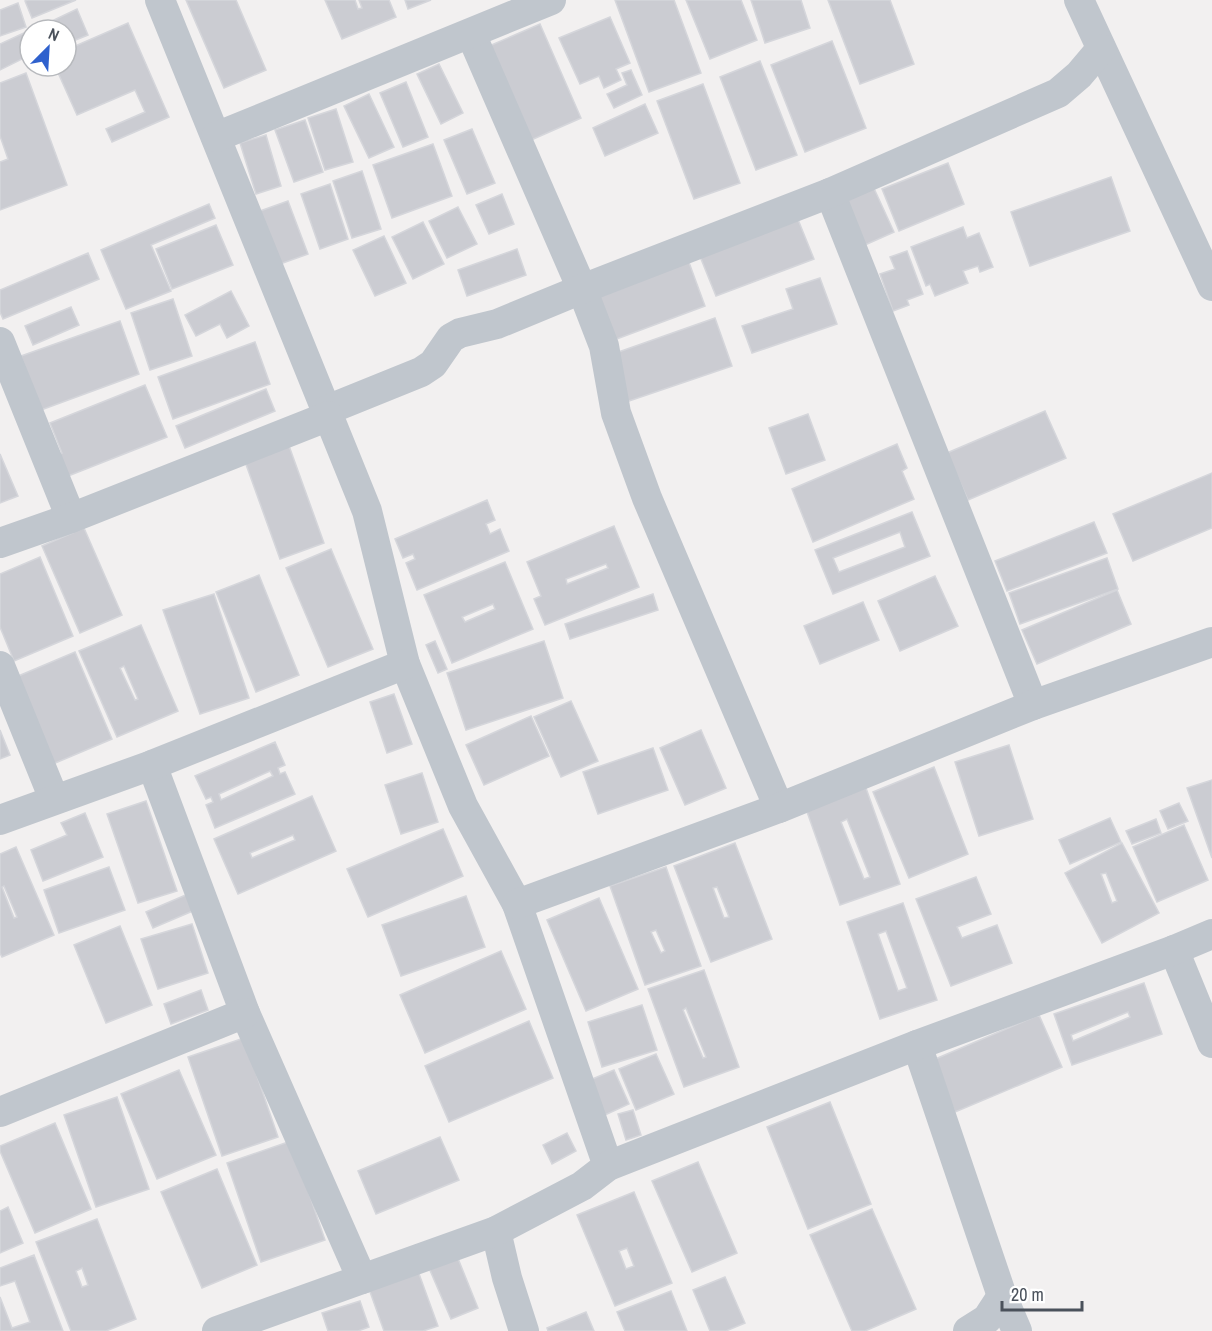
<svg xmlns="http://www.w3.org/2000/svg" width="1212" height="1331" font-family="'Archivo Narrow',sans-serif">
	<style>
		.building { fill: #cbccd2; stroke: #d5d6db; stroke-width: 1.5; fill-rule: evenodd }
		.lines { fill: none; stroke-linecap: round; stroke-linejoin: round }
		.minor { stroke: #c0c6cd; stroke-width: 30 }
	</style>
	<rect width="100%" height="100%" fill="#f2f0f0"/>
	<!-- building -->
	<g class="building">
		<polygon points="28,0 76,0 32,18 25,1"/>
		<polygon points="186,0 236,0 266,70 224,88"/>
		<polygon points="325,0 355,0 358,9 362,8 359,0 389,0 396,17 342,39"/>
		<polygon points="405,0 431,0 408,9"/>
		<polygon points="615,0 674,0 701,73 649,92"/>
		<polygon points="686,0 741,0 757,40 710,59"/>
		<polygon points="751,0 801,0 810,28 765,43"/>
		<polygon points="828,0 890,0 914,64 860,84"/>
		<polygon points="18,3 26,27 0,36 0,10"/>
		<polygon points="77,9 88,35 66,44 66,30 33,30"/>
		<polygon points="610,17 630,63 616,69 621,80 604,88 599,76 580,84 559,38"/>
		<polygon points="128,23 169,117 112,142 106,129 145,112 135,90 77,115 55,66 66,66 66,50"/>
		<polygon points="540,24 581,118 529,141 487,47"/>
		<polygon points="26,32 30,39 30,55 0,70 0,44"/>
		<polygon points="832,41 866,128 805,152 771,65"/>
		<polygon points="760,61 797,155 756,170 720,77"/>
		<polygon points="439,64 463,113 441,124 417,74"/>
		<polygon points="631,70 642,95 614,108 607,94 627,85 622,73"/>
		<polygon points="26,73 67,185 0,210 0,162 8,159 0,136 0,83"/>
		<polygon points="406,82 428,137 403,147 380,93"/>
		<polygon points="703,84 740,183 694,199 657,101"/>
		<polygon points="369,94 394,147 369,158 344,106"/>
		<polygon points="645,104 658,133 605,156 593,128"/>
		<polygon points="336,109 353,162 325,170 308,118"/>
		<polygon points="305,120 323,172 294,182 275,130"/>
		<polygon points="472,129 495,183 467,194 444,140"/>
		<polygon points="266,135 281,186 256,194 240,143"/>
		<polygon points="433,144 452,196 392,218 373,165"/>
		<polygon points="948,163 964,204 899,231 882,189"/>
		<polygon points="362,171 381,229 352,238 333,181"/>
		<polygon points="1111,177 1130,231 1030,266 1011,212"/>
		<polygon points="330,184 348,239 320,249 301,194"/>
		<polygon points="872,184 894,232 865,245 843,197"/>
		<polygon points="502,194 514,224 489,234 476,205"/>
		<polygon points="288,201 308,254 280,264 260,211"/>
		<polygon points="209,204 215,218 151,245 171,291 126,309 101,250"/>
		<polygon points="458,207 477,244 447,258 429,221"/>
		<polygon points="797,217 814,259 716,296 699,254"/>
		<polygon points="423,222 444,264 413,279 392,237"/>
		<polygon points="216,225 233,265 172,289 156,249"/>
		<polygon points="963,227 967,238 979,233 993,267 980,272 978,266 963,271 968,283 935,296 930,284 926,286 911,247"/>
		<polygon points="384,236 406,283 375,296 353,250"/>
		<polygon points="517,249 526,275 467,296 458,270"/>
		<polygon points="907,251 923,294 907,300 909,305 893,311 880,274 895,269 890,257"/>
		<polygon points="88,253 99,279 3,319 0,312 0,290"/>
		<polygon points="687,257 705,306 614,340 596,290"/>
		<polygon points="820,278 837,324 752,353 742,326 793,309 786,289"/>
		<polygon points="231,291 249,326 227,338 220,324 196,336 185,315"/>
		<polygon points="173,299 192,356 150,370 131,313"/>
		<polygon points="71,307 79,325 33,345 25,326"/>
		<polygon points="715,318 732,366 626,402 610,355"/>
		<polygon points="120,321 139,374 41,410 21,356"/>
		<polygon points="255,342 270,384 173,419 158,377"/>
		<polygon points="145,385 167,437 58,480 49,458 62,453 50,423"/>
		<polygon points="266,389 275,411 185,448 176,426"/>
		<polygon points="1045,411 1066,458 968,500 947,453"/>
		<polygon points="808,414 825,460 786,474 769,428"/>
		<polygon points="288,443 324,543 280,559 244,459"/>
		<polygon points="897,444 907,468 902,471 914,499 813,542 792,489"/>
		<polygon points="0,454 18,496 0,503"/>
		<polygon points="1212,473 1212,528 1133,561 1113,514"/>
		<polygon points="487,500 495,520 486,524 490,534 500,529 509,551 417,590 406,563 415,559 413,554 403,558 395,539"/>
		<path d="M 912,512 L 930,556 L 833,594 L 815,550 ZM 900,532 L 905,547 L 839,572 L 833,558 Z"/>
		<polygon points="1094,522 1107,553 1007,591 995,561"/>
		<path d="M 614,526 L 639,587 L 545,625 L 534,599 L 541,596 L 527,562 ZM 606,564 L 608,568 L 567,584 L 566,579 Z"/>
		<polygon points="84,528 122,615 80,633 42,546"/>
		<polygon points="331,549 373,649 328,667 286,568"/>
		<polygon points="40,557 73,636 14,661 0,627 0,574"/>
		<polygon points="1107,558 1118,589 1020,624 1009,593"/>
		<path d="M 505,562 L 533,629 L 452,663 L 424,595 ZM 493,604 L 495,609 L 465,622 L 462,617 Z"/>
		<polygon points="259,575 299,675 256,692 216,592"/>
		<polygon points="935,576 958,626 900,651 878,601"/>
		<polygon points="1117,590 1131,624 1037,664 1022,630"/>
		<polygon points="214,594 249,698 200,714 163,610"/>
		<polygon points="653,594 658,610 570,639 565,624"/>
		<polygon points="863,602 879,640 820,664 804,626"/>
		<path d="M 141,625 L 178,711 L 117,737 L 79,651 ZM 124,666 L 138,699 L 135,700 L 120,668 Z"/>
		<polygon points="435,641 447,669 438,673 426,645"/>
		<polygon points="544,641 563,698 466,730 447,673"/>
		<polygon points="75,652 112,739 53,764 16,677"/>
		<polygon points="394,694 412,744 387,753 370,702"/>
		<polygon points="571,701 598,761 561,777 534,717"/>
		<polygon points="531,716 549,756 484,785 466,745"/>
		<polygon points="0,730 10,755 0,759"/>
		<polygon points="701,730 726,788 685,805 660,748"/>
		<path d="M 275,742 L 285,765 L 278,768 L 280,774 L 285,772 L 295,794 L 215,828 L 206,805 L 213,802 L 211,797 L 206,799 L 195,776 ZM 270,771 L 273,776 L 221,800 L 219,794 Z"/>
		<polygon points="1009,745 1033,819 979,836 955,762"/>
		<polygon points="653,748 668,790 598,814 583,772"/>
		<polygon points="934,767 968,854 909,878 873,792"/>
		<polygon points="422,773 438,822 401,834 385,785"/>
		<polygon points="1212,780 1212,858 1187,788"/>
		<path d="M 866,788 L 900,884 L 840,905 L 806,809 ZM 847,819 L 870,877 L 864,879 L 841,822 Z"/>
		<path d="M 312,796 L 336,851 L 238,894 L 214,839 ZM 293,835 L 295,840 L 252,858 L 250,853 Z"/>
		<polygon points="146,801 177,891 138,903 107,814"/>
		<polygon points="1179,803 1188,821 1168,829 1160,811"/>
		<polygon points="85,813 103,857 43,881 31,850 67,835 61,823"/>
		<polygon points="1110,818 1121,842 1070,864 1059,840"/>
		<polygon points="1156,819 1161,833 1132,844 1126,831"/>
		<polygon points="1184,825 1208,880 1157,902 1133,847"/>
		<polygon points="443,829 463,876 368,917 347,869"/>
		<path d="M 735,843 L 772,939 L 711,962 L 674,866 ZM 717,887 L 729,917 L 724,918 L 713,888 Z"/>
		<path d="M 1122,843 L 1159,913 L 1102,943 L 1065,873 ZM 1106,873 L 1117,901 L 1112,903 L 1101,874 Z"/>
		<path d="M 16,847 L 54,935 L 2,957 L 0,953 L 0,854 ZM 4,886 L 17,917 L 14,918 L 2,887 Z"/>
		<polygon points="109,867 125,910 59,933 44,890"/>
		<path d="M 666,867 L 701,966 L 645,985 L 610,886 ZM 656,930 L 665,951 L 661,953 L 651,932 Z"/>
		<polygon points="976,877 991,914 957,927 962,938 997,925 1012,963 951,986 916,899"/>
		<polygon points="188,894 195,910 153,928 146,912"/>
		<polygon points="466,896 485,947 401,976 382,925"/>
		<polygon points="599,898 638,989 586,1011 547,920"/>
		<path d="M 903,903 L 937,1000 L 880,1019 L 847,922 ZM 886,931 L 907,988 L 898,991 L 878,934 Z"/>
		<polygon points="192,924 208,973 158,989 141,939"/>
		<polygon points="120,926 152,1005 106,1023 74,945"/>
		<polygon points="501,951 526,1009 425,1053 400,995"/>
		<path d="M 704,970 L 739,1067 L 684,1087 L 648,989 ZM 686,1008 L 706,1057 L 703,1058 L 683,1010 Z"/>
		<path d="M 1144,983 L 1162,1034 L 1072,1065 L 1054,1014 ZM 1128,1012 L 1130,1017 L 1073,1041 L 1071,1035 Z"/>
		<polygon points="201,990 208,1010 171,1024 164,1004"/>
		<polygon points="642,1005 657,1050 602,1067 588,1022"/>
		<polygon points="1039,1015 1062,1067 955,1112 933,1060"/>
		<polygon points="529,1021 553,1078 449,1122 425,1066"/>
		<polygon points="244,1038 278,1137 222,1156 188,1057"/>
		<polygon points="656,1054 674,1094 636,1110 619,1069"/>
		<polygon points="179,1070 216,1155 157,1179 121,1094"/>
		<polygon points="614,1070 629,1104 605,1115 590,1080"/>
		<polygon points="117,1097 149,1189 96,1207 64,1115"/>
		<polygon points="830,1102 871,1204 808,1229 767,1127"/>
		<polygon points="633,1110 641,1135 626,1140 618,1114"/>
		<polygon points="55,1123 91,1209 35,1233 0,1151 0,1146"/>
		<polygon points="567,1133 576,1151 552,1164 543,1145"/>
		<polygon points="440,1137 459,1180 376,1214 358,1171"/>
		<polygon points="291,1141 325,1240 261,1262 227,1163"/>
		<polygon points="698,1162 737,1253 692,1272 652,1181"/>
		<polygon points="217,1169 257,1265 202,1288 161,1192"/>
		<path d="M 634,1192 L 672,1283 L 615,1306 L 577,1215 ZM 627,1248 L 634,1266 L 626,1269 L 619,1251 Z"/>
		<polygon points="8,1207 23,1243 0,1253 0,1211"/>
		<polygon points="872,1209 916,1309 865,1331 852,1331 810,1235"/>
		<path d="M 97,1219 L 136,1319 L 106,1331 L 71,1331 L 36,1242 ZM 82,1268 L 88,1285 L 82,1287 L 76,1271 Z"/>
		<polygon points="34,1255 63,1331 0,1331 0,1297 12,1328 30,1322 15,1281 0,1286 0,1268"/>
		<polygon points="457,1256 478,1308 451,1319 429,1268"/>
		<polygon points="418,1271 438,1326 423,1331 384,1331 369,1289"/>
		<polygon points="725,1277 745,1323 726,1331 710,1331 693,1290"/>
		<polygon points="671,1291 687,1331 625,1331 617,1312"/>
		<polygon points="360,1301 369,1327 358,1331 328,1331 322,1313"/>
		<polygon points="586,1312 594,1331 548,1331 547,1328"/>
	</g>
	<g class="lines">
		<!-- minor -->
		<g class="minor">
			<polyline points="160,0 367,511 405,664 463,806 517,904 608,1166"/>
			<polyline points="1079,0 1212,286"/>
			<polyline points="471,34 582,289 604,346 616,413 647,498 779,808"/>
			<polyline points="216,137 551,0"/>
			<polyline points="830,193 1033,705"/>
			<polyline points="0,342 71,518"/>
			<polyline points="327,410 421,372 433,364 451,338 460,333 497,324 582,289 830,193 1058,93 1079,75 1101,49"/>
			<polyline points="0,543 71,518 329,416"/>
			<polyline points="0,666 54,799"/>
			<polyline points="152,765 245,1013 362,1279"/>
			<polyline points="0,820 152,765 405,664"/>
			<polyline points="517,904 779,808 1033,705 1212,642"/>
			<polyline points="1174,950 1212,1043"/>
			<polyline points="917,1045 1002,1296 1017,1331"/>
			<polyline points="0,1112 245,1013"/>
			<polyline points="496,1231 507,1278 524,1331"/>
			<polyline points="217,1331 496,1231 582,1186 608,1166 917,1045 1174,950 1212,934"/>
			<polyline points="968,1331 987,1319 1002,1296"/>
		</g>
	</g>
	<!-- north arrow -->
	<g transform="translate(48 48) rotate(24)"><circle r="28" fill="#ffffff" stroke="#b7b9bd" stroke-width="1.5"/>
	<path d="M0-4.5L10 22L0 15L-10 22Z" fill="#2f61cd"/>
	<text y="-9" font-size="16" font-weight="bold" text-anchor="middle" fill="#4a515b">N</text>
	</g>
	<!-- scale -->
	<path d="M1002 1301v9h80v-9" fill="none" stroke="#4a515b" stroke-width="3"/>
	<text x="1011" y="1301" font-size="18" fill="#4a515b" stroke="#ffffff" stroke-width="4.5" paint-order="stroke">20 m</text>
</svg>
